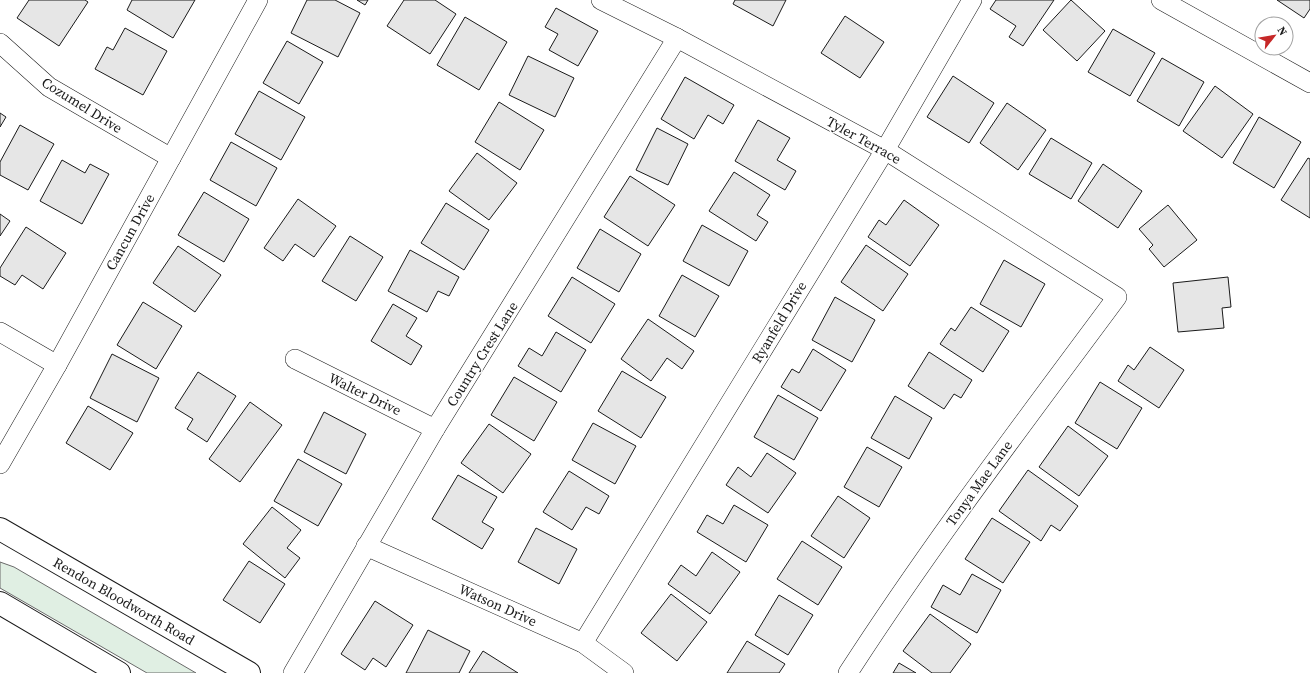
<svg xmlns="http://www.w3.org/2000/svg" width="1310" height="673" font-family="'Source Serif 4',serif">
	<style>
		.green { fill: #e0efe3; stroke: #6a6a6a }
		.building { fill: #e6e6e6; stroke: #1a1a1a }
		.lines { fill: none; stroke-linecap: round; stroke-linejoin: round }
		.street-casing { stroke: #1a1a1a; stroke-width: 20 }
		.secondary-casing { stroke: #1a1a1a; stroke-width: 24 }
		.street { stroke: #fff; stroke-width: 19 }
		.secondary { stroke: #fff; stroke-width: 22 }
		.labels { text-anchor: middle; stroke-width: 3; stroke-linejoin: round; paint-order: stroke }
		.street-label { font-size: 14px; fill: #1a1a1a; stroke: #fff }
	</style>
	<rect width="100%" height="100%" fill="#fff"/>
	<!-- green -->
	<polygon class="green" points="0,562 14,567 196,673 147,673 0,588"/>
	<!-- building -->
	<g class="building">
		<polygon points="29,0 85,0 88,2 59,46 17,18"/>
		<polygon points="132,0 195,0 173,38 127,10"/>
		<polygon points="307,0 335,0 360,13 338,57 291,33"/>
		<polygon points="357,0 368,0 365,5"/>
		<polygon points="404,0 435,0 456,14 430,54 387,26"/>
		<polygon points="735,0 786,0 773,26 733,4"/>
		<polygon points="996,0 1054,0 1023,46 1009,37 1016,26 990,9"/>
		<polygon points="1071,0 1105,31 1077,61 1043,30"/>
		<polygon points="1277,0 1310,0 1310,9 1304,18"/>
		<polygon points="556,8 598,31 578,66 549,50 558,34 545,27"/>
		<polygon points="845,16 884,42 860,78 821,53"/>
		<polygon points="465,17 507,42 479,90 437,65"/>
		<polygon points="125,28 167,51 143,95 95,69 107,47 113,50"/>
		<polygon points="1113,29 1155,53 1130,96 1088,72"/>
		<polygon points="287,41 323,62 299,104 263,83"/>
		<polygon points="528,56 574,78 555,117 509,95"/>
		<polygon points="1162,58 1204,82 1179,126 1137,101"/>
		<polygon points="953,76 994,103 969,143 927,117"/>
		<polygon points="685,77 734,105 723,124 708,115 694,139 661,119"/>
		<polygon points="1215,86 1253,114 1222,158 1183,131"/>
		<polygon points="259,91 305,117 281,160 235,134"/>
		<polygon points="499,102 544,130 520,170 475,142"/>
		<polygon points="1007,103 1046,130 1018,170 980,143"/>
		<polygon points="0,113 6,117 0,127"/>
		<polygon points="1259,117 1301,142 1274,188 1233,163"/>
		<polygon points="758,120 790,138 777,160 796,171 785,190 735,161"/>
		<polygon points="20,125 54,144 28,190 0,175 0,162"/>
		<polygon points="657,128 688,144 668,185 636,170"/>
		<polygon points="1051,138 1092,163 1071,199 1029,174"/>
		<polygon points="231,142 277,168 256,206 210,180"/>
		<polygon points="477,153 517,183 489,220 449,191"/>
		<polygon points="1308,158 1310,159 1310,218 1281,200"/>
		<polygon points="62,160 85,173 90,164 109,174 82,224 40,201"/>
		<polygon points="1103,164 1142,191 1118,228 1078,201"/>
		<polygon points="734,172 770,195 757,215 768,222 756,241 709,211"/>
		<polygon points="630,176 675,205 648,246 604,217"/>
		<polygon points="204,192 249,219 224,262 178,235"/>
		<polygon points="298,199 336,226 314,257 295,244 283,261 264,248"/>
		<polygon points="904,200 939,225 910,266 868,237 879,220 886,225"/>
		<polygon points="446,203 489,230 464,270 421,243"/>
		<polygon points="1168,205 1197,240 1164,267 1149,249 1153,245 1139,229"/>
		<polygon points="0,214 10,221 0,236"/>
		<polygon points="702,225 748,251 729,286 683,261"/>
		<polygon points="26,227 66,253 43,289 22,275 15,285 0,276 0,268"/>
		<polygon points="600,229 641,254 619,292 577,268"/>
		<polygon points="350,236 383,257 356,301 322,281"/>
		<polygon points="866,245 908,274 883,311 841,282"/>
		<polygon points="178,246 221,275 195,312 153,283"/>
		<polygon points="410,250 459,277 449,296 438,291 427,312 388,291"/>
		<polygon points="1004,260 1045,284 1021,327 980,304"/>
		<polygon points="682,275 719,296 695,337 659,316"/>
		<polygon points="572,277 615,304 591,343 548,316"/>
		<polygon points="1228,277 1231,307 1222,308 1224,328 1178,332 1173,283"/>
		<polygon points="835,297 875,320 852,362 812,340"/>
		<polygon points="143,302 182,326 156,369 117,345"/>
		<polygon points="393,304 417,318 406,336 422,346 411,365 371,341"/>
		<polygon points="971,307 1009,331 983,372 940,344 951,328 955,331"/>
		<polygon points="648,319 694,351 682,369 667,358 651,381 621,359"/>
		<polygon points="556,332 586,350 561,392 518,366 529,348 542,356"/>
		<polygon points="1150,347 1184,370 1159,408 1118,381 1128,365 1134,370"/>
		<polygon points="813,349 846,370 821,411 781,387 792,369 799,373"/>
		<polygon points="929,352 972,380 961,398 954,394 944,409 908,386"/>
		<polygon points="112,354 159,378 137,422 90,398"/>
		<polygon points="622,371 666,397 641,438 598,411"/>
		<polygon points="198,372 236,396 207,442 187,429 193,419 175,408"/>
		<polygon points="514,377 557,402 534,441 491,415"/>
		<polygon points="1100,382 1142,408 1117,449 1075,423"/>
		<polygon points="778,395 818,418 794,460 754,437"/>
		<polygon points="895,396 932,418 909,459 871,438"/>
		<polygon points="250,402 282,425 240,482 209,459"/>
		<polygon points="88,406 133,433 110,470 66,443"/>
		<polygon points="324,412 366,434 346,474 304,452"/>
		<polygon points="593,423 636,446 615,484 572,460"/>
		<polygon points="489,424 531,454 503,493 461,463"/>
		<polygon points="1068,426 1108,456 1079,496 1039,467"/>
		<polygon points="867,447 902,467 879,507 844,487"/>
		<polygon points="767,453 796,473 768,513 726,485 738,467 751,477"/>
		<polygon points="298,459 342,484 318,526 274,501"/>
		<polygon points="1028,470 1078,506 1060,531 1051,525 1041,541 999,511"/>
		<polygon points="569,471 609,496 599,514 586,507 572,530 543,512"/>
		<polygon points="458,475 497,497 482,522 494,529 482,549 432,519"/>
		<polygon points="838,496 870,518 844,558 811,536"/>
		<polygon points="734,505 768,525 746,562 697,532 707,515 723,524"/>
		<polygon points="272,507 301,530 287,548 300,558 285,578 243,544"/>
		<polygon points="992,518 1030,542 1003,583 965,559"/>
		<polygon points="536,528 577,549 559,584 518,562"/>
		<polygon points="802,541 842,567 818,605 777,579"/>
		<polygon points="712,552 740,572 710,614 668,584 681,565 696,576"/>
		<polygon points="249,561 285,584 260,623 223,600"/>
		<polygon points="972,574 1001,590 977,633 931,607 943,585 960,595"/>
		<polygon points="671,594 707,622 677,661 641,633"/>
		<polygon points="779,595 813,615 788,655 755,635"/>
		<polygon points="375,601 413,625 386,667 373,658 365,670 341,654"/>
		<polygon points="930,614 971,644 950,673 932,673 903,651"/>
		<polygon points="428,630 470,651 459,673 406,673"/>
		<polygon points="747,641 785,664 779,673 727,673"/>
		<polygon points="483,651 518,673 469,673"/>
		<polygon points="899,663 916,673 893,673"/>
	</g>
	<g class="lines">
		<!-- street casing -->
		<g class="street-casing">
			<g id="street">
				<path d="M 601,0 L 677,38 L 885,150 L 1117,297 C 1025,421 932,543 848,673"/>
				<polyline points="1161,0 1310,83"/>
				<polyline points="0,43 49,87 171,158"/>
				<polyline points="0,332 57,365"/>
				<polyline points="295,359 435,429"/>
				<polyline points="0,464 57,365 258,0"/>
				<polyline points="366,546 583,643 624,673"/>
				<polyline points="583,643 885,150 972,0"/>
				<polyline points="293,673 435,429 677,38"/>
			</g>
		</g>
		<!-- secondary casing -->
		<g class="secondary-casing">
			<g id="secondary">
				<polyline points="0,529 249,673"/>
				<polyline points="0,603 119,673"/>
			</g>
		</g>
		<!-- street -->
		<use href="#street" class="street"/>
		<!-- secondary -->
		<use href="#secondary" class="secondary"/>
	</g>
	<g class="labels">
		<!-- street labels -->
		<g class="street-label">
			<text transform="translate(82 105) rotate(32)" y="5">Cozumel Drive</text>
			<text transform="translate(864 140) rotate(29)" y="5">Tyler Terrace</text>
			<text transform="translate(130 232) rotate(-61)" y="5">Cancun Drive</text>
			<text transform="translate(779 322) rotate(-59)" y="5">Ryanfeld Drive</text>
			<text transform="translate(482 354) rotate(-58)" y="5">Country Crest Lane</text>
			<text transform="translate(365 394) rotate(26)" y="5">Walter Drive</text>
			<text transform="translate(979 483) rotate(-54)" y="5">Tonya Mae Lane</text>
			<text transform="translate(124 601) rotate(30)" y="5">Rendon Bloodworth Road</text>
			<text transform="translate(498 605) rotate(24)" y="5">Watson Drive</text>
		</g>
	</g>
	<!-- north arrow -->
	<g transform="translate(1274 36) rotate(59)"><circle r="19" fill="#ffffff" stroke="#a3a3a3"/>
	<path d="M0-3L7 15L0 10L-7 15Z" fill="#c62828"/>
	<text y="-6" font-size="11" font-weight="bold" text-anchor="middle" fill="#1a1a1a">N</text>
	</g>
</svg>
